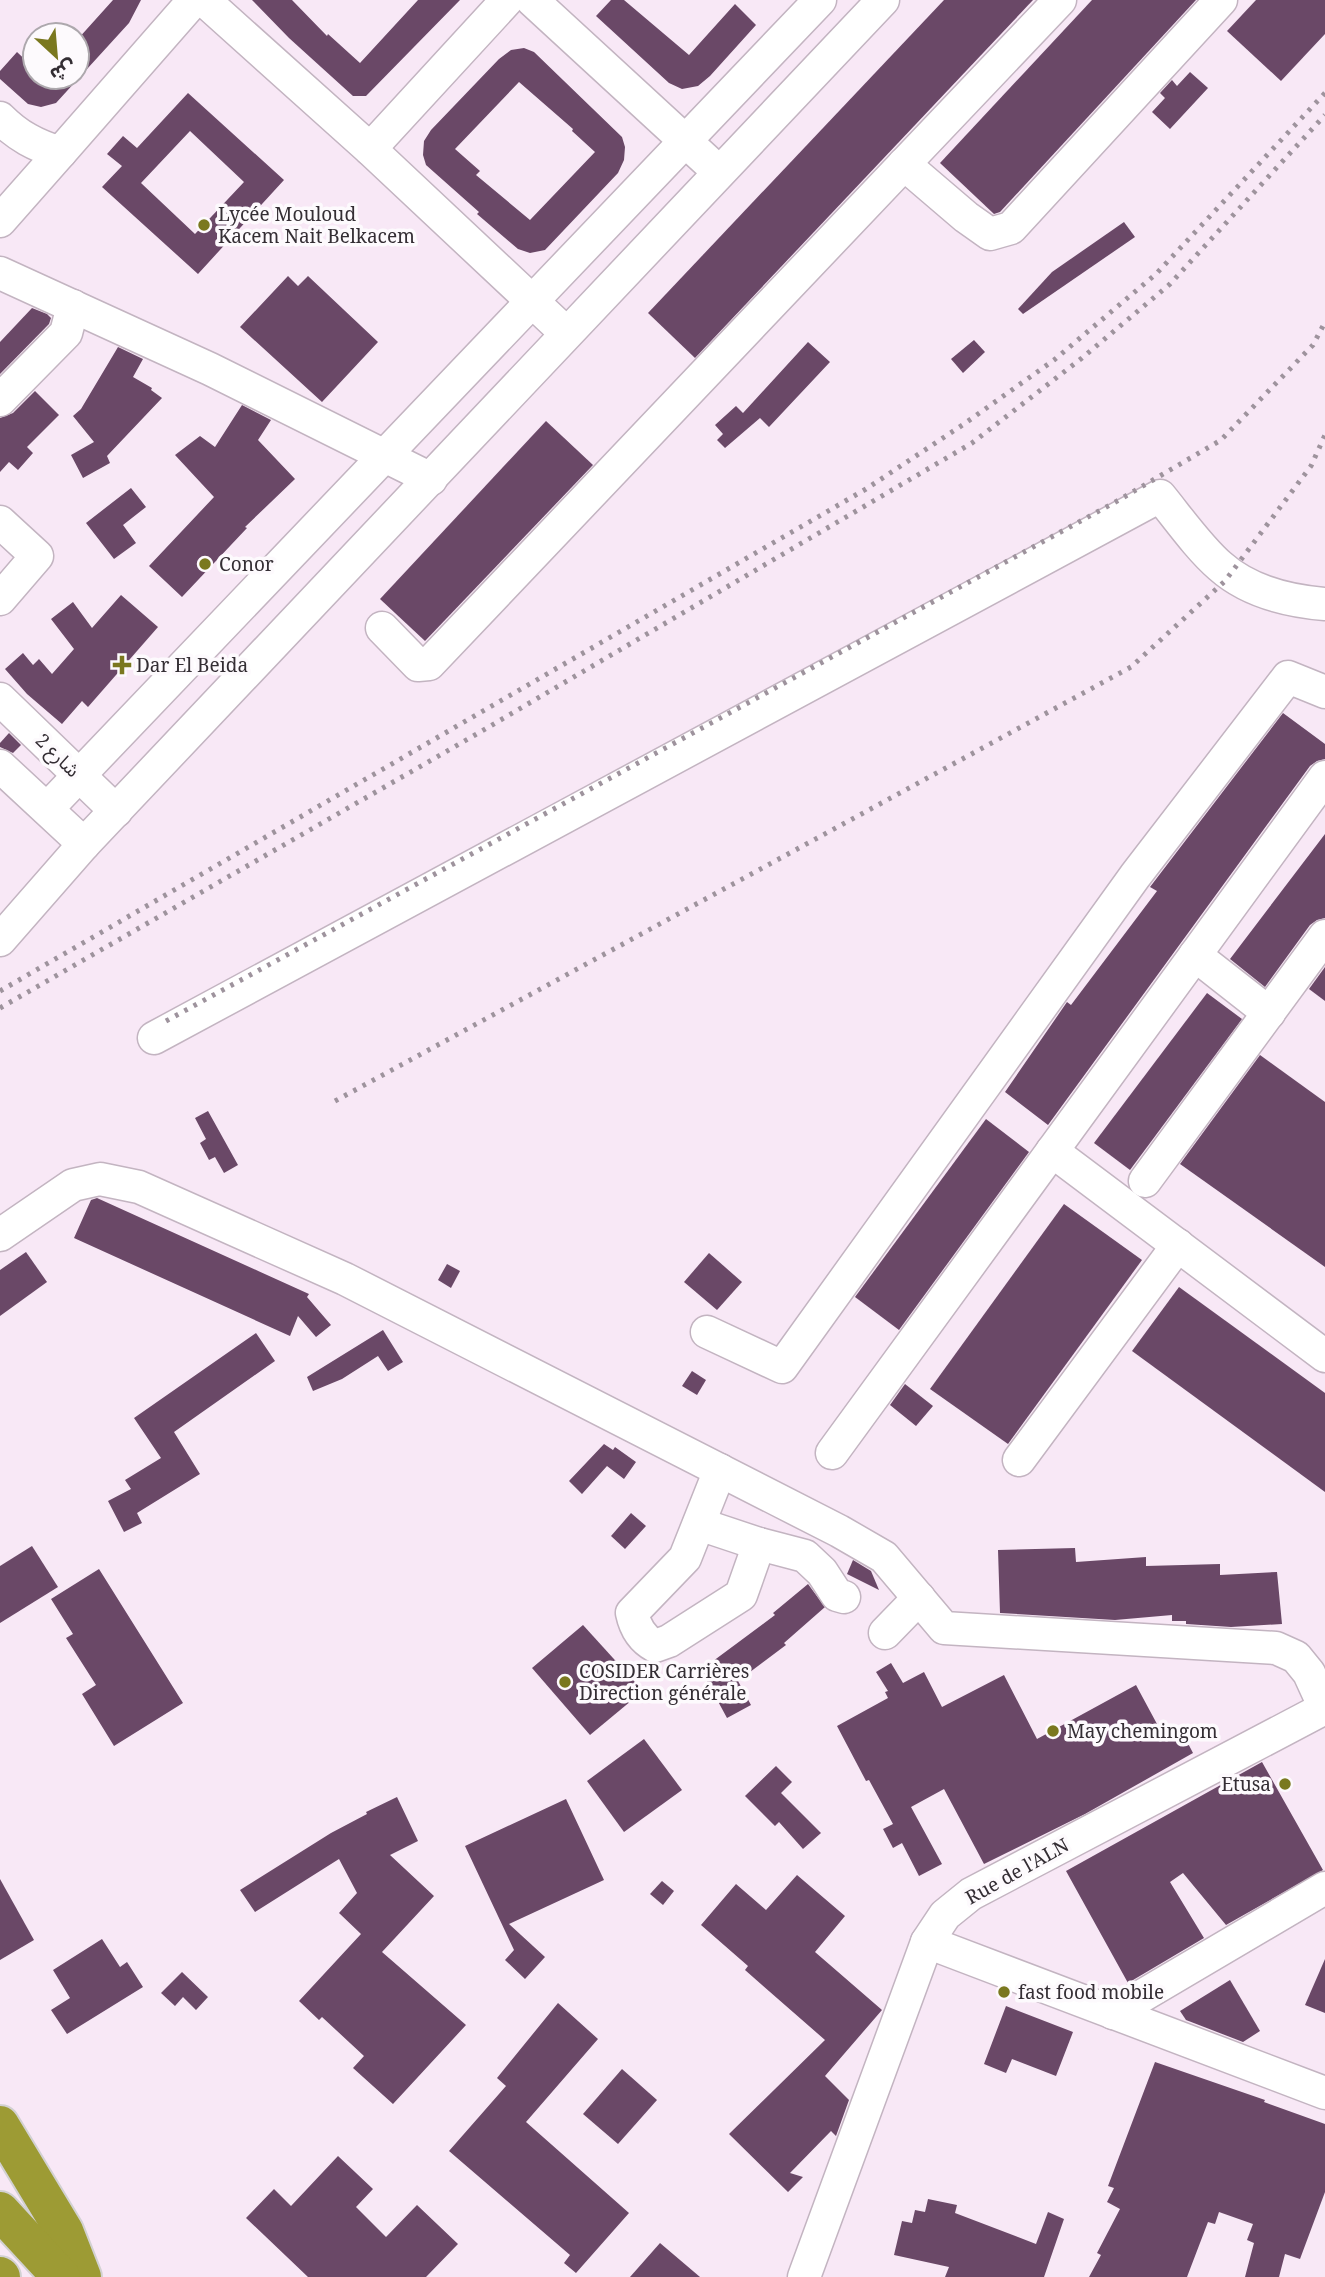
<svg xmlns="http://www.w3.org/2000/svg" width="1325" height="2277" font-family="'Noto Serif','Noto Sans Arabic',serif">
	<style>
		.building { fill: #6a4867; fill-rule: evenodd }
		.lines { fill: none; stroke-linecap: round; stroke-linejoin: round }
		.minor-casing { stroke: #c3b4c1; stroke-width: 35 }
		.highway-casing { stroke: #d2d1d2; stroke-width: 42 }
		.minor { stroke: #fff; stroke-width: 32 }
		.highway { stroke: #9d9b34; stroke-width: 38 }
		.rail { stroke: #9e939d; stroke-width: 5; stroke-dasharray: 3.5 7; stroke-linecap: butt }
		.poi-dot { fill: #7a781f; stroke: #fdfafd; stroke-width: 2.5 }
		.labels { text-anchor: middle; stroke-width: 7; stroke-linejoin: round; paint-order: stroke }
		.poi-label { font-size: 19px; fill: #342e34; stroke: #fdfafd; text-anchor: start }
		.street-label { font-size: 19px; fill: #342e34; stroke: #fdfafd }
	</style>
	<rect width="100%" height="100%" fill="#f8e8f6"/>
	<!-- building -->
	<g class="building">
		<polygon points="113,0 141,0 129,23 56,103 41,107 28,104 0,79 0,71 17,52 35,69 35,77 77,77 77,40"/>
		<polygon points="252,0 292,0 327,36 328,34 360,63 418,0 460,0 366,96 353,96 289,38"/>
		<polygon points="611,0 624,0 689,55 735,4 756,25 710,76 698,86 682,89 669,83 596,16"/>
		<polygon points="944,0 1033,0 695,358 648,313"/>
		<polygon points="1092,0 1196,0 1000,212 994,214 940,163"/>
		<polygon points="1256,0 1325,0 1325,34 1281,81 1227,31"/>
		<path d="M 524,48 L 534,52 L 622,137 L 625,147 L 624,160 L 618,173 L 545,250 L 530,253 L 518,249 L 477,214 L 479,212 L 426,165 L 423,155 L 424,141 L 431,130 L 499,59 L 511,50 ZM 519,82 L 573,129 L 572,131 L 595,152 L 530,220 L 476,175 L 480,171 L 455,149 Z"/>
		<polygon points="1190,72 1208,88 1170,129 1152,112 1165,98 1160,93 1172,80 1177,86"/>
		<path d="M 188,93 L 284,180 L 198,274 L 102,187 L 122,166 L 107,154 L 123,136 L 137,148 ZM 190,131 L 244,182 L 195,234 L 141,183 Z"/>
		<polygon points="1124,222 1135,237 1023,314 1018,309 1052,272"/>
		<polygon points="288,276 298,286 308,276 378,342 322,402 240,327"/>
		<polygon points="32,308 47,314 51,318 49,324 0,374 0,342"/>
		<polygon points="974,340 985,352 963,373 951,359"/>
		<polygon points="808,342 830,362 769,427 760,418 725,448 717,440 723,434 715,425 736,406 743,413"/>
		<polygon points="118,347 143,359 133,377 152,388 151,390 162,398 107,456 110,463 83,478 71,455 94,442 73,416 81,409"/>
		<polygon points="35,391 59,415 27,447 33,453 18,470 9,462 0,472 0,418 13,413"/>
		<polygon points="242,405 271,420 258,440 295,479 245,527 247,528 182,597 149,566 214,497 175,455 200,436 215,447"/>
		<polygon points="546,421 593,465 425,641 380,599"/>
		<polygon points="131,488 146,507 123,525 136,543 114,559 86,523"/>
		<polygon points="121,595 158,627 88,707 82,701 62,724 27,694 5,669 23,653 33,665 39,659 52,674 74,649 51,619 73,602 92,628"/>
		<polygon points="1283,713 1325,744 1325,759 1317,761 1310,766 1048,1125 1005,1092 1067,1002 1071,1005 1157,891 1150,887"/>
		<polygon points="9,733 21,745 13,753 0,747 0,743"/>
		<polygon points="1325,834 1325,918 1317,920 1310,925 1265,987 1230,959"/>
		<polygon points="1325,967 1325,1001 1309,989"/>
		<polygon points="1207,993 1242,1019 1130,1170 1094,1143"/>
		<polygon points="1260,1055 1325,1102 1325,1267 1180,1164"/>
		<polygon points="208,1111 238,1165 224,1173 215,1157 209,1160 200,1143 206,1139 195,1118"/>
		<polygon points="986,1119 1029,1152 899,1330 855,1297"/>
		<polygon points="97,1198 309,1294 307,1297 331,1325 316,1337 298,1316 290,1336 74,1238 91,1200"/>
		<polygon points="1064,1204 1142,1260 1008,1444 930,1389"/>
		<polygon points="26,1252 47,1282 0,1316 0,1270"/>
		<polygon points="709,1253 742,1282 717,1310 684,1282"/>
		<polygon points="447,1264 460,1271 451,1288 438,1280"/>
		<polygon points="1179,1287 1325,1393 1325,1492 1132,1351"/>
		<polygon points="383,1330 403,1362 388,1371 378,1356 342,1379 313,1391 307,1377"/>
		<polygon points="256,1333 275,1361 174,1432 200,1474 137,1513 142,1523 124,1532 108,1501 131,1489 125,1480 161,1458 134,1418"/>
		<polygon points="692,1371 706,1380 697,1395 682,1386"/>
		<polygon points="905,1384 933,1406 916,1426 890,1405"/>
		<polygon points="604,1444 613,1450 615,1447 636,1462 624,1479 607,1466 582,1494 569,1481"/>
		<polygon points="631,1513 646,1526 625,1549 611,1536"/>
		<polygon points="32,1546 58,1587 0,1623 0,1566"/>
		<polygon points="1075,1548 1076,1562 1146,1557 1146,1566 1220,1564 1220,1575 1277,1572 1282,1624 1231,1627 1186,1624 1186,1621 1172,1621 1172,1615 1115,1620 1000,1613 998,1550"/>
		<polygon points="853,1560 871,1571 879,1590 847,1574"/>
		<polygon points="99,1569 183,1703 114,1746 82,1694 96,1685 66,1638 73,1634 51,1599"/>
		<polygon points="808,1584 825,1607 784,1643 786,1645 738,1681 751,1705 727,1718 701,1670 775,1615 773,1613"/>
		<polygon points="583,1625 643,1691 590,1735 532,1668"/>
		<polygon points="891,1663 903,1683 924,1672 942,1707 1004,1675 1037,1739 1136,1685 1164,1737 1180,1728 1193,1753 1085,1814 984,1864 944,1789 911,1807 942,1864 919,1876 902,1843 893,1848 883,1829 893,1824 869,1780 866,1781 837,1726 888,1698 885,1692 888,1691 876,1672"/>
		<polygon points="644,1739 682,1790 624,1832 587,1781"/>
		<polygon points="1262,1762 1323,1870 1226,1925 1183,1873 1170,1882 1204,1938 1128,1983 1066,1871"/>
		<polygon points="776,1766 792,1782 781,1793 821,1833 803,1849 779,1822 775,1826 745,1796"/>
		<polygon points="397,1797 418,1841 390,1855 434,1896 382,1952 466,2025 393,2104 353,2068 364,2056 322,2017 319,2020 299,2001 361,1934 339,1913 357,1893 339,1859 255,1912 240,1890 331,1833 367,1814 366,1812"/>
		<polygon points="566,1799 604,1880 509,1924 545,1957 525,1979 505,1960 514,1950 465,1846"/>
		<polygon points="797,1875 845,1916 815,1952 882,2010 825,2076 849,2100 836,2136 831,2131 790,2173 803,2177 788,2192 729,2134 825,2040 745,1970 748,1966 701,1925 736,1884 766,1910"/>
		<polygon points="0,1879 34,1940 0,1960"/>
		<polygon points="662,1881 674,1891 663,1905 650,1894"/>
		<polygon points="102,1939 120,1967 127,1962 143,1987 67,2034 51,2010 70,1998 53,1970"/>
		<polygon points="1325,1959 1325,2013 1305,2005"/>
		<polygon points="182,1972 208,1997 196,2010 183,1997 175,2006 161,1993"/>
		<polygon points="1230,1980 1260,2031 1243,2042 1186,2020 1180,2011"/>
		<polygon points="558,2003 598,2039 526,2122 629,2213 576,2273 564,2263 570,2255 449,2151 506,2086 497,2078"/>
		<polygon points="1006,2006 1073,2032 1056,2076 1012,2059 1006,2073 984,2064"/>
		<polygon points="1155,2062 1265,2100 1264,2102 1325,2124 1325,2192 1300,2259 1285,2254 1279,2277 1245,2277 1254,2243 1247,2240 1253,2224 1219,2212 1215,2224 1208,2222 1187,2277 1089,2277 1101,2255 1097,2253 1120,2209 1107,2202 1114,2188 1108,2186"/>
		<polygon points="622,2069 657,2100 618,2144 583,2114"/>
		<polygon points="338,2156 373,2189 356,2207 386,2237 417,2205 458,2244 426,2277 308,2277 246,2218 274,2189 291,2206"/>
		<polygon points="928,2199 957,2205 955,2213 1036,2244 1048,2212 1064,2219 1044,2277 945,2277 949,2267 894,2255 902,2221 912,2223 915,2210 925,2212"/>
		<polygon points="660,2243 700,2277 630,2277"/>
	</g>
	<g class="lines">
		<!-- minor casing -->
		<g class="minor-casing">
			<g id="minor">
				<polyline points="204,0 370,149 566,333"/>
				<polyline points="532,0 719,172"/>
				<path d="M 0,118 C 18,136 35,145 60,153 L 194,0"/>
				<polyline points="370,149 507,0"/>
				<polyline points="904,164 966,217 990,234 1011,228 1221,0"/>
				<polyline points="0,221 60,153"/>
				<polyline points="0,273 210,369 431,479"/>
				<polyline points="0,400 66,333 73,306"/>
				<polyline points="0,522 37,556 0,599"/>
				<polyline points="382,628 418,665 429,664 1060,0"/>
				<polyline points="0,699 116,811"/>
				<polyline points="0,766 84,844"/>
				<polyline points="47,809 820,0"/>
				<polyline points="0,940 84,844 883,0"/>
				<polyline points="1195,955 1269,1013"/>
				<path d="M 154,1038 L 1160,496 C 1178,518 1199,548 1220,566 C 1248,591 1288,601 1325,604"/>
				<polyline points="1052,1151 1325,1356"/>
				<polyline points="1145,1181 1325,936"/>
				<polyline points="0,1235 73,1185 100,1179 139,1187 345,1279 839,1531 884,1557 944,1628 1276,1648 1296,1657 1309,1673 1325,1708"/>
				<polyline points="707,1332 782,1367 1135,876 1288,677 1325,692"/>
				<polyline points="832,1453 1325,777"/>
				<polyline points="1019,1460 1178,1245"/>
				<path d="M 720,1470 L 685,1558 L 632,1613 C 635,1627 642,1639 655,1646 L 669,1641 L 741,1595 L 759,1544"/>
				<polyline points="699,1524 759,1544 805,1556 822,1572 837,1595 844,1597"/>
				<polyline points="885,1633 919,1598"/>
				<polyline points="927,1942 1325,2093"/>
				<polyline points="1113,2013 1325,1888"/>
				<polyline points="804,2277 927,1942 945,1915 971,1894 1325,1708"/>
			</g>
		</g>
		<!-- highway casing -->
		<g class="highway-casing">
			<g id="highway">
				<polyline points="0,2125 64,2231 82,2277"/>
				<polyline points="0,2211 61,2277"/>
				<polyline points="0,2276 1,2277"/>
			</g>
		</g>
		<!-- minor -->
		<use href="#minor" class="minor"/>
		<!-- highway -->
		<use href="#highway" class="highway"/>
		<!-- rail -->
		<g class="rail">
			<polyline points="0,991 866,489 964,424 1054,360 1156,274 1325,93"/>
			<polyline points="0,1008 475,735 972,443 1082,358 1170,284 1325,115"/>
			<polyline points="166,1021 1119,500 1221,440 1313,345 1325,322"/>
			<polyline points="335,1101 1131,667 1225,581 1311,466 1325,435"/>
		</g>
	</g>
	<!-- markers -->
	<g class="poi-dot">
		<circle cx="204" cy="225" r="7"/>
		<circle cx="205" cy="564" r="7"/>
		<path d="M118.5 654.5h7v7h7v7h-7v7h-7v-7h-7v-7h7z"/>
		<circle cx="565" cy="1682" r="7"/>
		<circle cx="1053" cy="1731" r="7"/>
		<circle cx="1285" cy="1784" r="7"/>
		<circle cx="1004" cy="1992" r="7"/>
	</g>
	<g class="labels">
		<!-- poi labels -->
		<g class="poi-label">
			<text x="218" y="221">Lycée Mouloud<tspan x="218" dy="22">Kacem Nait Belkacem</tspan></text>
			<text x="219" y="571">Conor</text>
			<text x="136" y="672">Dar El Beida</text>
			<text x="579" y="1678">COSIDER Carrières<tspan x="579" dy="22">Direction générale</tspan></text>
			<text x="1067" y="1738">May chemingom</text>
			<text x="1271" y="1791" text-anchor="end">Etusa</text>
			<text x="1018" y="1999">fast food mobile</text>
		</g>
		<!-- street labels -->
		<g class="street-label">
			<text transform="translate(58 755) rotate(44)" y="7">شارع 2</text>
			<text transform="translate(1017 1871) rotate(-29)" y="7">Rue de l'ALN</text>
		</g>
	</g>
	<!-- north arrow -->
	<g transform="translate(56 56) rotate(154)"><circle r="33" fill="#fdfafd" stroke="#ada8ad" stroke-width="2"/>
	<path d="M0-5L12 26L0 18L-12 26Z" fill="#7a781f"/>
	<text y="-10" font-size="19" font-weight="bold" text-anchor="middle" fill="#342e34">ش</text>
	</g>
</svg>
